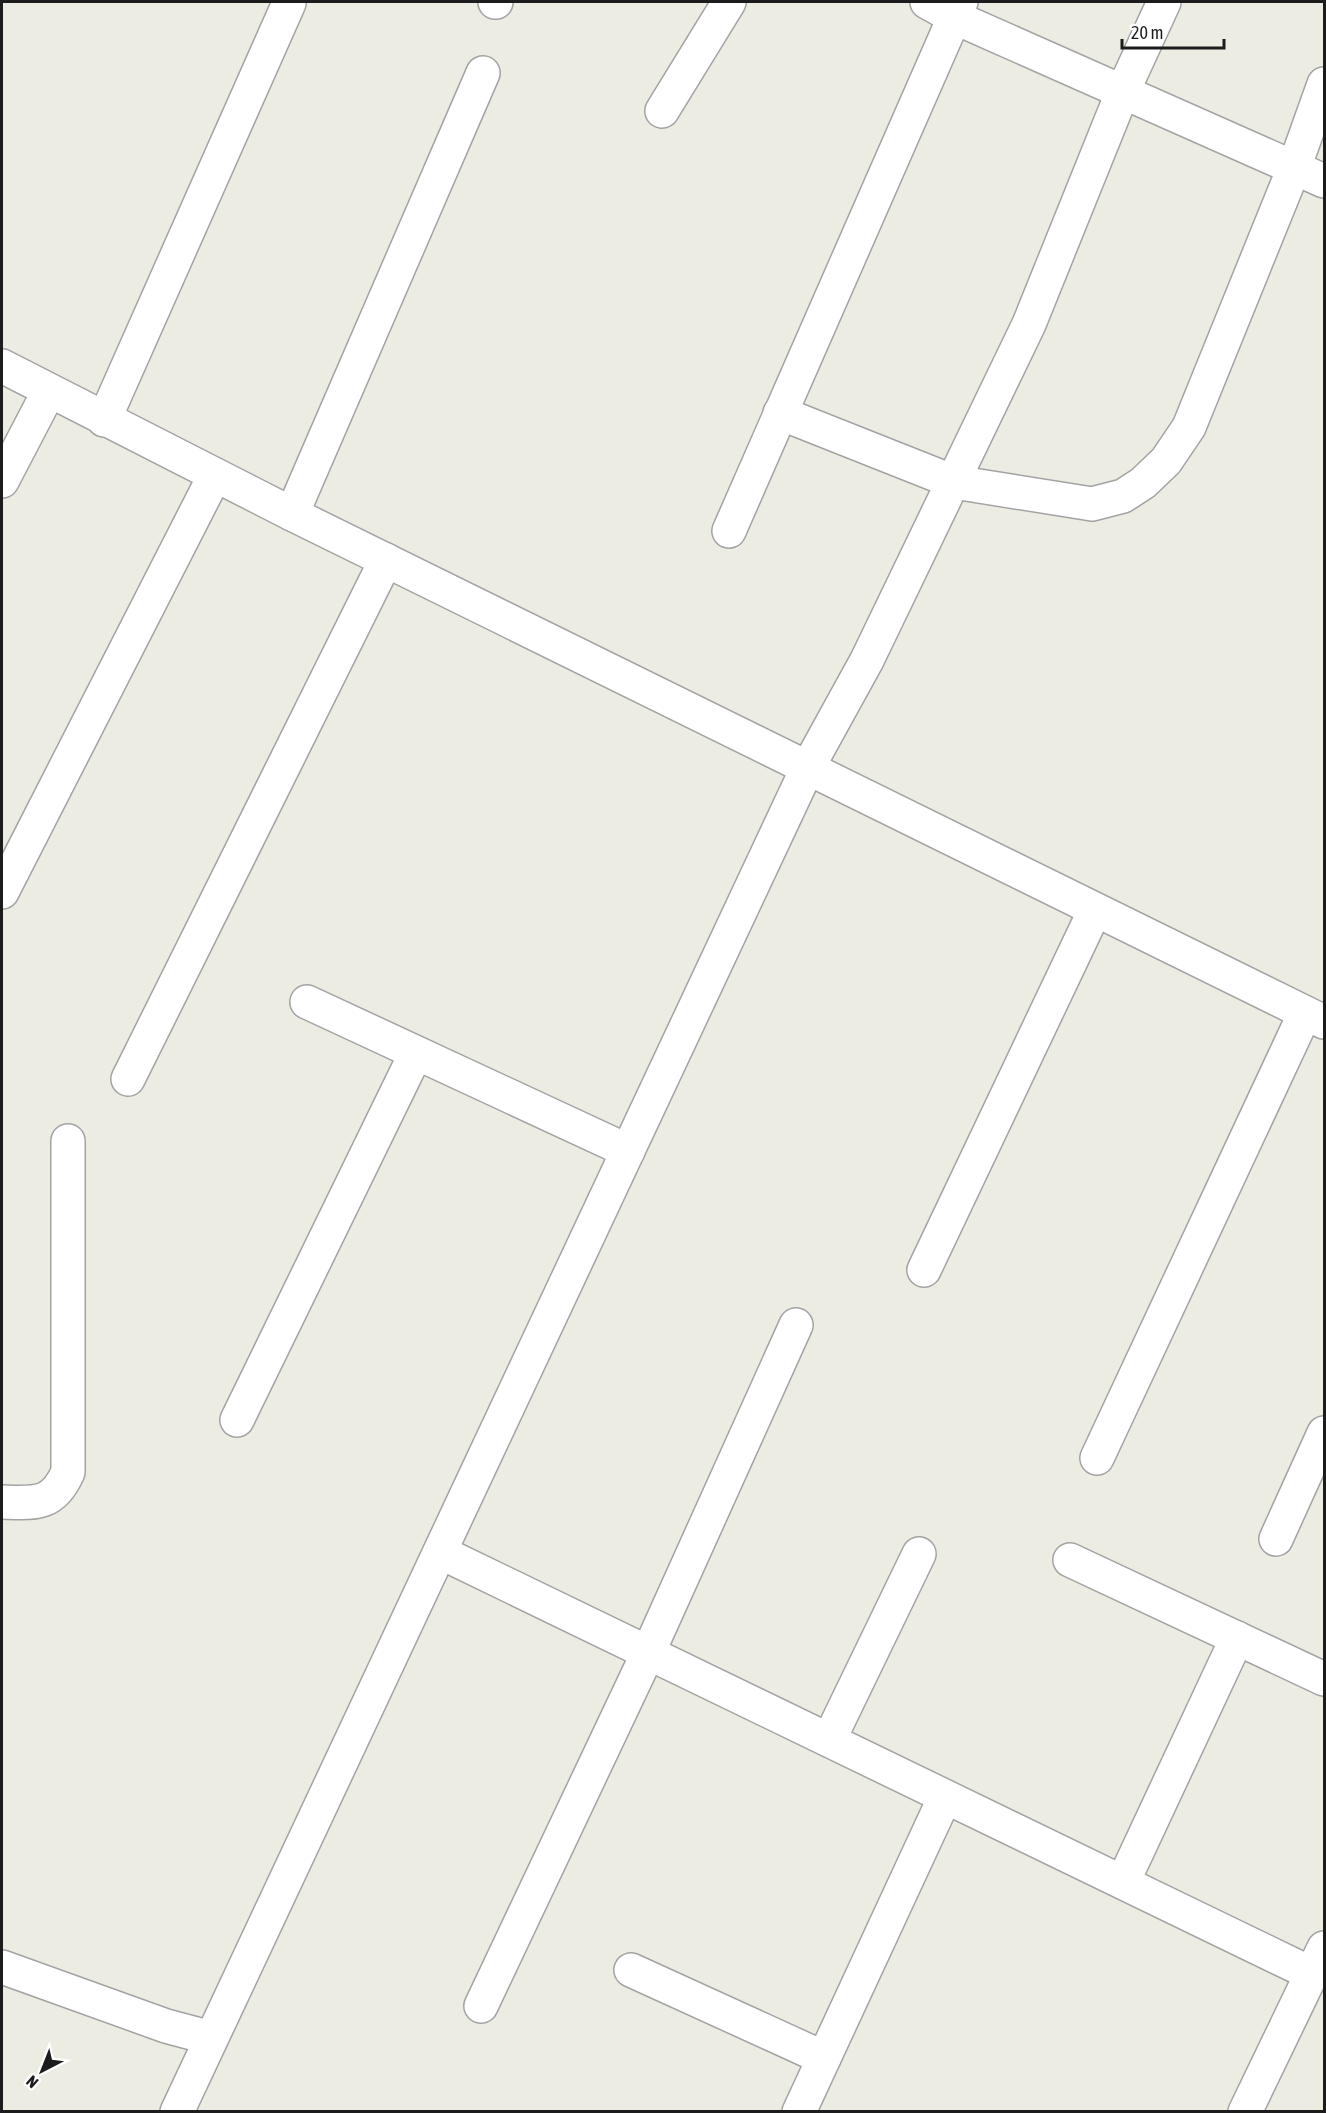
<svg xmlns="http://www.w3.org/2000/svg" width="1326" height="2113" font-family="'Asap Condensed',sans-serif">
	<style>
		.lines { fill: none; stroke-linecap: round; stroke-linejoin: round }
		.minor-casing { stroke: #a3a3a3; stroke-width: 36 }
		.minor { stroke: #fff; stroke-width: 33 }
	</style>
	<rect width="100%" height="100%" fill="#edece2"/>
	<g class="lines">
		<!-- minor casing -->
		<g class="minor-casing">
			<g id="minor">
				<polyline points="495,2 496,2"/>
				<polyline points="927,2 954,17 1324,181"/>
				<polyline points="662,111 729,2"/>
				<polyline points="2,366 292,514 1324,1022"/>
				<polyline points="780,413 954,482 1092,504 1123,496 1143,483 1166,461 1189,427 1294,168 1324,84"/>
				<polyline points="104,420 289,3"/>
				<polyline points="2,481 49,391"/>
				<polyline points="292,514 483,73"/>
				<polyline points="729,531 961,2"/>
				<polyline points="2,892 215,475"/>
				<polyline points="307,1002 628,1151"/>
				<polyline points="128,1079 386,560"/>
				<polyline points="924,1270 1095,910"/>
				<polyline points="237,1420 416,1053"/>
				<polyline points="1097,1458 1305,1013"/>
				<path d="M 2,1502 C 35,1503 53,1506 68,1472 L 68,1141"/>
				<polyline points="1276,1539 1324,1433"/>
				<polyline points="440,1552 1312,1974"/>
				<polyline points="1070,1560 1324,1679"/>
				<polyline points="829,1740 919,1554"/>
				<polyline points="1123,1882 1237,1638"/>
				<polyline points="2,1967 166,2026 211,2038"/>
				<polyline points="631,1970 824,2058"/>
				<polyline points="481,2006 648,1653 796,1325"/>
				<polyline points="177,2112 807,769 867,660 1029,324 1123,91 1164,2"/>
				<polyline points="799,2112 945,1797"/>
				<polyline points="1245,2112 1324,1948"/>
			</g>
		</g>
		<!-- minor -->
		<use href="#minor" class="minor"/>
	</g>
	<!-- border -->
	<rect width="1326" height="2113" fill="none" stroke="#1c1c1c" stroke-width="6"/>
	<!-- north arrow -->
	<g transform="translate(42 2071) rotate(222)" stroke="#ffffff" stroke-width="4.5" paint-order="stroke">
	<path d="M0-4.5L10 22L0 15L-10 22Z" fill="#1c1c1c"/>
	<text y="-9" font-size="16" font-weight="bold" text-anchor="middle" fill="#1c1c1c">N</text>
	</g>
	<!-- scale -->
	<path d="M1122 39v9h102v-9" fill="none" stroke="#1c1c1c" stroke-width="3"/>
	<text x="1131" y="39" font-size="18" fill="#1c1c1c" stroke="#ffffff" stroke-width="4.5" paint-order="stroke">20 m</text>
</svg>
